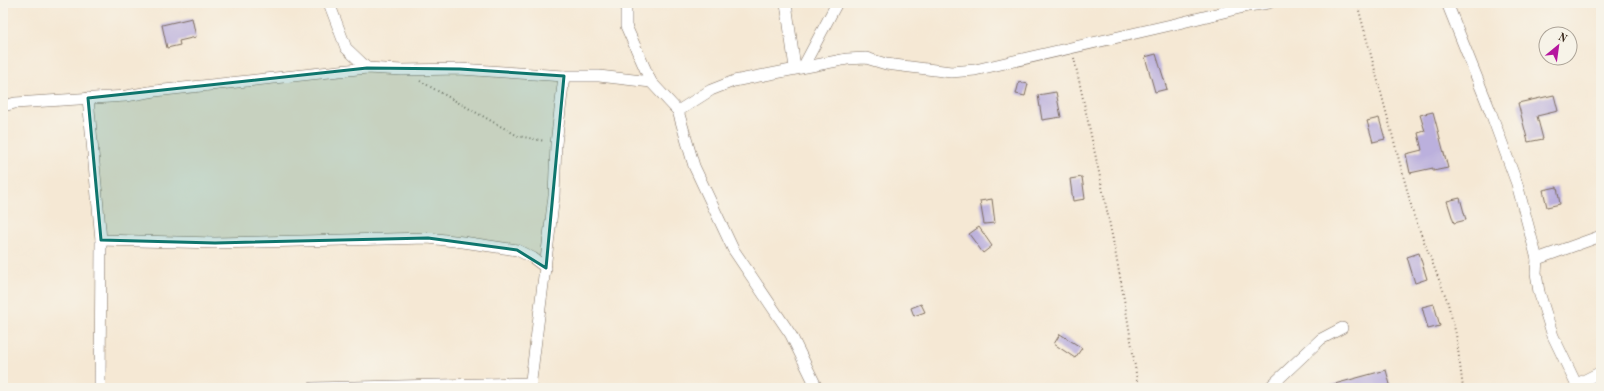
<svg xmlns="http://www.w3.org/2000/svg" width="1604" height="391" font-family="'Old Standard TT',serif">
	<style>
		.building { fill: #bbb0dd }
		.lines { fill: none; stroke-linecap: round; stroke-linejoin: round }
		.street-casing { stroke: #7c6c5e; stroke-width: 12 }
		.path { stroke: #7c6c5e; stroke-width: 2; stroke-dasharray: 1 3; stroke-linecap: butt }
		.street { stroke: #fff; stroke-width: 11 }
		.marked { fill: #0f766e; fill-opacity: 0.2; stroke: #0f766e; stroke-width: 3; stroke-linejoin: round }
	</style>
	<rect width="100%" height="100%" fill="#f7f3e8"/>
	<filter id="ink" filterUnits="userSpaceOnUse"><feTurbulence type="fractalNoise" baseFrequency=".025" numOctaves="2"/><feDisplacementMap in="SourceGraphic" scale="8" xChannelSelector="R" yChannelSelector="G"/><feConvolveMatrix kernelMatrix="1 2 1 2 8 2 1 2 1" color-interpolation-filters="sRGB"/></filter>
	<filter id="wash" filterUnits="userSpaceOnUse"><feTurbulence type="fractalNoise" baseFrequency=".012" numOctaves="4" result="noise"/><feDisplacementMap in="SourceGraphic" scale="16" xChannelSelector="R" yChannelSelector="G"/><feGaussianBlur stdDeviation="0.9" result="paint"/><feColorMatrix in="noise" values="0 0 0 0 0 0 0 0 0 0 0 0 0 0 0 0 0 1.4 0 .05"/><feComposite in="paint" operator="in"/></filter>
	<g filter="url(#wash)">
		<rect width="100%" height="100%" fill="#f5e8d4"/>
		<g id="blocks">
			<!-- building -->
			<g class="building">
				<polygon points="192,18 196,37 179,41 180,45 167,48 162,25"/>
				<polygon points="1156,54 1167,89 1155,92 1145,57"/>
				<polygon points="1019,82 1028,84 1025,96 1016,94"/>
				<polygon points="1056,92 1061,117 1042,120 1038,95"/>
				<polygon points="1554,95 1558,111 1537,116 1543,139 1528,142 1518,103"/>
				<polygon points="1433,112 1448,168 1433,171 1433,168 1410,173 1406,154 1422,150 1418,133 1425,131 1420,115"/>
				<polygon points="1379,118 1385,139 1373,142 1367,121"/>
				<polygon points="1082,177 1085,199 1073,201 1070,179"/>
				<polygon points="1557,187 1560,204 1547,207 1543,190"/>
				<polygon points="1460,198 1466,220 1454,223 1447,201"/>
				<polygon points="992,199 995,223 984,224 980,201"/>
				<polygon points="979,227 992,246 983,253 969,234"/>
				<polygon points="1419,253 1427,279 1415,283 1407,257"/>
				<polygon points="921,304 925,312 914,316 911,308"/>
				<polygon points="1434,304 1440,326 1428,329 1422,307"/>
				<polygon points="1060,334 1082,348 1075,358 1054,344"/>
				<polygon points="1386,370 1391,388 1331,388 1331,385"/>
			</g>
		</g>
	</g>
	<g filter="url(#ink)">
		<use href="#blocks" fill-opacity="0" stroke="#7c6c5e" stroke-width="1"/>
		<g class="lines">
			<!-- street casing -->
			<g class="street-casing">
				<g id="street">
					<polyline points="329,3 346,48 367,68"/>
					<polyline points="626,3 626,26 651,82 678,111 694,166 733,249 791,335 817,388"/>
					<polyline points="786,3 795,68"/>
					<polyline points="1447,3 1491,113 1517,184 1537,259 1536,273 1539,292 1553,336 1578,388"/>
					<polyline points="803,67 837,3"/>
					<polyline points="88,98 101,240 100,388"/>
					<polyline points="3,106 15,103 126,96 155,91 367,68 402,70 460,69 564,76 599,76 651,82"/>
					<polyline points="678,111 711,90 734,81 847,59 866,58 886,64 951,72 975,70 1175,24 1248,6 1269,3"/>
					<polyline points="101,240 215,243 428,238 463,242 517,250 533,258 546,268"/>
					<polyline points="1537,259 1601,236"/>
					<polyline points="1577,384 1601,372"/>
					<polyline points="312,388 531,383"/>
					<polyline points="530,388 554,196 556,144 564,76"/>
					<polyline points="1269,388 1321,339 1342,328"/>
				</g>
			</g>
			<!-- path -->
			<g class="path">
				<polyline points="1357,3 1414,216 1447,300 1456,334 1463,388"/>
				<path d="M 1074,58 C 1098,167 1123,277 1138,388"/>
				<polyline points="420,81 518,136 545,141"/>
			</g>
			<!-- street -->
			<use href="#street" class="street"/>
		</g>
	</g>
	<!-- marked area -->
	<path class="marked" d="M 367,68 L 460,69 L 564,76 L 546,268 L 517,250 L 428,238 L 215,243 L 101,240 L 88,98 Z"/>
	<!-- margin -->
	<rect width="1604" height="391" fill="none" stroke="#f7f3e8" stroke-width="16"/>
	<!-- north arrow -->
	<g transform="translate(1558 46) rotate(29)"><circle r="19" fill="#f7f3e8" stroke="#aca397"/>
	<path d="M0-3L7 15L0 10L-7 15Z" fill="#b5179e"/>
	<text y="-6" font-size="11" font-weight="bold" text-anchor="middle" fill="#3b2a1e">N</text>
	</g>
</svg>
